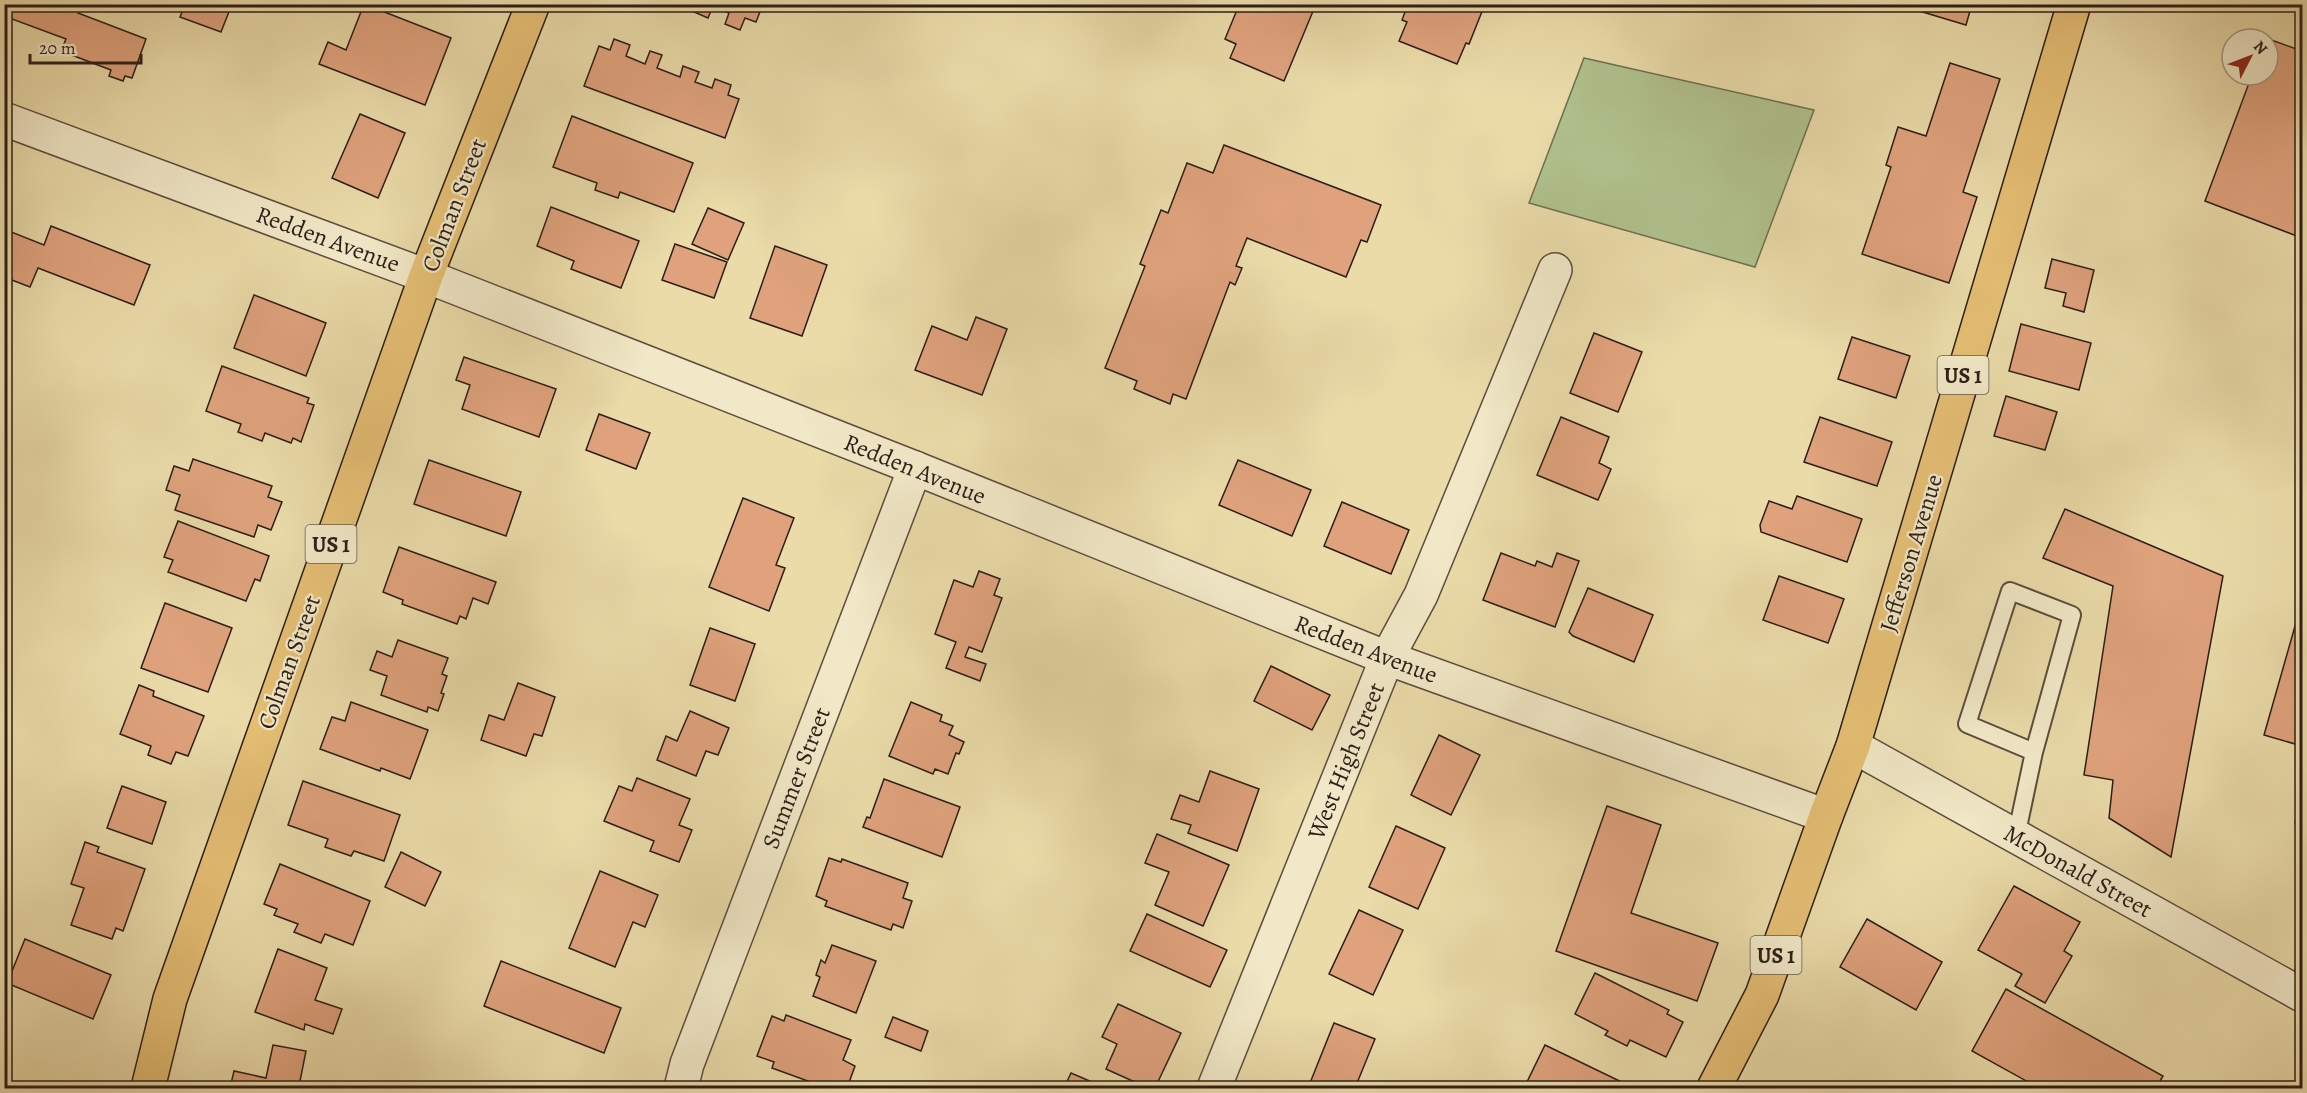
<svg xmlns="http://www.w3.org/2000/svg" width="2307" height="1093" font-family="Alegreya,serif">
	<style>
		.green { fill: #b0c18d; stroke: #6e7053; stroke-width: 1.5 }
		.building { fill: #dfa27d; stroke: #2c1e19; stroke-width: 1.5 }
		.lines { fill: none; stroke-linecap: round; stroke-linejoin: round }
		.service-casing { stroke: #5c4d3d; stroke-width: 20 }
		.minor-casing { stroke: #5c4d3d; stroke-width: 36 }
		.primary-casing { stroke: #2c1e19; stroke-width: 36 }
		.service { stroke: #f1e8c7; stroke-width: 16 }
		.minor { stroke: #f1e8c7; stroke-width: 33 }
		.primary { stroke: #e5be74; stroke-width: 33 }
		.labels { text-anchor: middle; stroke-width: 4.5; stroke-linejoin: round; paint-order: stroke }
		.shield { fill: #f1e8c7; stroke: #675b4d; stroke-width: 1.5 }
		.shield-label { font-size: 22px; font-weight: bold; fill: #2c1e19 }
		.street-label { font-size: 24px; fill: #2c1e19; stroke: #f1e8c7 }
	</style>
	<rect width="100%" height="100%" fill="#eadba9"/>
	<filter id="stains"><feTurbulence type="fractalNoise" baseFrequency=".00333" numOctaves="4"/><feColorMatrix values="0 0 0 0 .2 0 0 0 0 .09 0 0 0 0 .02 0 0 0 .5 -.17"/></filter>
	<radialGradient id="worn" r=".72"><stop offset=".6" stop-color="#630" stop-opacity="0"/><stop offset="1" stop-color="#630" stop-opacity=".3"/></radialGradient>
	<!-- green -->
	<polygon class="green" points="1584,58 1814,110 1755,267 1529,203"/>
	<!-- building -->
	<g class="building">
		<polygon points="4,4 81,4 78,13 146,39 132,78 125,76 123,81 109,76 111,70 61,51 66,39 4,16"/>
		<polygon points="185,4 232,4 221,32 180,17"/>
		<polygon points="364,4 451,38 425,105 319,64 328,42 346,50"/>
		<polygon points="695,4 763,4 756,22 745,18 740,30 725,24 729,13 713,6 708,18 692,11"/>
		<polygon points="1251,4 1316,4 1284,81 1230,58 1236,44 1225,39 1239,5 1249,9"/>
		<polygon points="1408,4 1485,4 1469,44 1466,43 1457,64 1399,41 1407,22 1402,20"/>
		<polygon points="1896,4 1972,4 1966,25"/>
		<polygon points="2266,38 2302,51 2302,238 2205,201 2252,75 2268,75"/>
		<polygon points="614,39 630,45 626,56 645,64 650,51 662,55 657,68 680,77 683,66 699,72 695,82 712,88 715,79 731,85 728,95 739,99 725,138 584,86 599,46 610,50"/>
		<polygon points="1950,63 2000,79 1963,192 1977,197 1949,283 1862,254 1891,167 1886,165 1898,127 1926,136"/>
		<polygon points="360,114 405,133 378,198 332,178"/>
		<polygon points="572,116 693,163 674,212 620,192 618,198 595,190 597,183 553,167"/>
		<polygon points="1224,145 1381,205 1367,242 1361,240 1346,277 1247,238 1236,266 1242,268 1235,285 1230,282 1186,399 1173,394 1170,404 1134,389 1137,381 1105,368 1145,266 1140,264 1161,210 1168,213 1187,163 1213,173"/>
		<polygon points="551,207 639,241 621,288 571,269 574,261 537,246"/>
		<polygon points="708,208 744,223 728,260 692,244"/>
		<polygon points="51,226 150,265 134,305 38,268 30,287 4,277 4,229 44,245"/>
		<polygon points="675,244 727,262 714,298 662,280"/>
		<polygon points="775,246 827,265 802,336 750,318"/>
		<polygon points="2052,259 2094,270 2084,312 2063,306 2066,293 2045,288"/>
		<polygon points="254,295 326,323 306,376 234,348"/>
		<polygon points="976,317 1007,329 982,395 915,370 932,326 967,340"/>
		<polygon points="2021,324 2091,343 2079,390 2009,371"/>
		<polygon points="1594,333 1642,352 1618,412 1570,393"/>
		<polygon points="1852,337 1910,356 1896,398 1838,379"/>
		<polygon points="464,357 556,389 539,437 462,409 470,385 456,380"/>
		<polygon points="222,366 309,398 307,403 314,405 301,442 293,438 291,443 265,433 262,441 238,432 241,424 206,411"/>
		<polygon points="2006,396 2057,412 2045,450 1994,436"/>
		<polygon points="599,414 650,433 636,469 586,450"/>
		<polygon points="1561,417 1609,437 1599,463 1611,469 1598,500 1537,475"/>
		<polygon points="1820,417 1892,442 1877,486 1804,462"/>
		<polygon points="193,459 272,486 268,497 282,502 271,530 258,525 254,537 175,510 180,495 166,490 174,466 189,471"/>
		<polygon points="429,460 521,492 506,536 414,504"/>
		<polygon points="1238,460 1311,490 1292,536 1219,505"/>
		<polygon points="1797,496 1862,519 1847,562 1761,532 1760,525 1769,501 1792,509"/>
		<polygon points="743,498 794,518 776,565 785,568 769,611 709,587"/>
		<polygon points="1342,502 1409,530 1391,574 1324,546"/>
		<polygon points="2065,509 2223,576 2171,857 2109,818 2113,780 2084,775 2113,586 2043,558"/>
		<polygon points="178,521 269,556 260,581 255,579 246,601 168,572 173,560 164,557"/>
		<polygon points="399,547 496,582 488,604 473,598 466,619 460,616 457,624 402,604 403,600 383,592"/>
		<polygon points="1501,553 1535,566 1537,561 1552,567 1557,553 1579,561 1555,627 1483,600"/>
		<polygon points="979,571 1000,579 994,595 1002,598 982,652 969,647 965,657 986,664 980,681 946,668 956,642 935,634 954,580 973,587"/>
		<polygon points="1779,576 1844,599 1828,643 1763,620"/>
		<polygon points="1588,588 1653,615 1634,662 1573,636 1569,632"/>
		<polygon points="165,603 232,628 208,692 141,668"/>
		<polygon points="2301,605 2302,605 2302,746 2264,735"/>
		<polygon points="710,628 755,644 735,701 690,685"/>
		<polygon points="398,640 448,658 442,674 447,676 441,693 444,694 438,711 428,707 427,712 381,695 387,676 370,670 377,651 392,657"/>
		<polygon points="1271,666 1330,695 1312,730 1254,701"/>
		<polygon points="518,683 555,697 542,736 534,734 526,756 481,740 489,715 504,720"/>
		<polygon points="139,685 154,691 153,696 204,716 188,756 176,752 171,764 148,755 151,746 120,734"/>
		<polygon points="351,702 428,730 410,779 381,768 380,771 320,749 332,717 345,721"/>
		<polygon points="911,702 942,715 940,721 953,726 949,735 964,742 959,754 956,753 948,774 935,769 933,774 889,756"/>
		<polygon points="690,711 729,728 718,755 706,751 696,776 657,760 666,736 677,741"/>
		<polygon points="1439,735 1480,755 1451,815 1411,795"/>
		<polygon points="1210,771 1259,789 1237,851 1188,833 1191,825 1171,819 1180,795 1199,802"/>
		<polygon points="637,778 690,799 679,825 692,830 679,862 650,851 654,841 604,821 619,786 632,791"/>
		<polygon points="884,779 960,807 942,857 863,827 867,817 870,818"/>
		<polygon points="303,781 400,815 384,861 354,851 351,856 325,847 328,839 288,825"/>
		<polygon points="122,786 166,802 152,844 107,828"/>
		<polygon points="2302,795 2302,825 2295,823"/>
		<polygon points="1607,806 1661,825 1631,913 1718,943 1697,1001 1556,951"/>
		<polygon points="1396,826 1445,848 1418,909 1369,887"/>
		<polygon points="1157,834 1229,865 1203,926 1155,905 1169,872 1145,863"/>
		<polygon points="85,842 99,847 97,852 145,869 123,931 116,928 112,939 71,925 84,888 71,884"/>
		<polygon points="401,852 441,872 425,906 385,887"/>
		<polygon points="829,858 841,862 842,859 908,883 903,898 912,901 903,928 893,924 891,930 825,906 827,901 816,896"/>
		<polygon points="280,864 370,901 353,945 325,934 321,943 294,932 298,924 274,915 277,909 264,904"/>
		<polygon points="600,871 658,895 645,927 633,922 615,967 569,948"/>
		<polygon points="2014,886 2080,922 2064,951 2072,956 2045,1003 2015,986 2022,974 1978,950"/>
		<polygon points="1359,910 1403,930 1373,995 1329,974"/>
		<polygon points="1147,914 1227,950 1210,987 1130,951"/>
		<polygon points="1867,919 1942,962 1916,1010 1840,967"/>
		<polygon points="25,939 111,975 93,1019 9,984 8,981"/>
		<polygon points="832,945 876,961 856,1013 813,996 820,977 816,975 821,960 825,963"/>
		<polygon points="278,949 327,968 315,1000 342,1009 333,1034 305,1024 304,1030 255,1012"/>
		<polygon points="501,961 621,1008 604,1053 484,1006"/>
		<polygon points="1595,973 1669,1010 1667,1014 1683,1022 1666,1057 1630,1040 1627,1046 1605,1035 1608,1031 1575,1014"/>
		<polygon points="2006,989 2163,1076 2156,1088 2039,1088 1972,1051"/>
		<polygon points="1118,1004 1181,1033 1155,1088 1148,1088 1106,1069 1117,1044 1102,1037"/>
		<polygon points="786,1015 851,1040 843,1060 855,1066 847,1088 827,1088 772,1068 774,1062 757,1056 772,1016 784,1021"/>
		<polygon points="893,1017 928,1031 921,1051 885,1037"/>
		<polygon points="1334,1023 1375,1039 1355,1088 1308,1088"/>
		<polygon points="273,1045 306,1051 299,1086 308,1088 230,1088 234,1071 266,1078"/>
		<polygon points="1545,1045 1634,1088 1524,1088"/>
		<polygon points="1071,1073 1106,1088 1064,1088"/>
	</g>
	<g class="lines">
		<!-- service casing -->
		<g class="service-casing">
			<polyline id="service" points="2016,837 2034,752 2072,615 2010,591 1967,724 2034,752"/>
		</g>
		<!-- minor casing -->
		<g class="minor-casing">
			<g id="minor">
				<polyline points="4,119 426,276 915,468 1387,658 1826,816"/>
				<polyline points="1853,746 2302,995"/>
				<polyline points="681,1088 687,1064 915,468"/>
				<polyline points="1214,1088 1387,658 1421,595 1555,270"/>
			</g>
		</g>
		<!-- primary casing -->
		<g class="primary-casing">
			<g id="primary">
				<polyline points="148,1088 170,999 426,276 533,4"/>
				<polyline points="1714,1088 1762,995 1826,816 1853,746 2074,4"/>
			</g>
		</g>
		<!-- service -->
		<use href="#service" class="service"/>
		<!-- minor -->
		<use href="#minor" class="minor"/>
		<!-- primary -->
		<use href="#primary" class="primary"/>
	</g>
	<g class="labels">
		<!-- shield labels -->
		<g class="shield">
			<rect x="1937.5" y="356" width="51" height="38" rx="4.5"/>
			<rect x="305.5" y="525" width="51" height="38" rx="4.5"/>
			<rect x="1750.5" y="936" width="51" height="38" rx="4.5"/>
		</g>
		<g class="shield-label">
			<text x="1963" y="383">US 1</text>
			<text x="331" y="552">US 1</text>
			<text x="1776" y="963">US 1</text>
		</g>
		<!-- street labels -->
		<g class="street-label">
			<text transform="translate(454 205) rotate(-69)" y="8">Colman Street</text>
			<text transform="translate(328 239) rotate(20)" y="8">Redden Avenue</text>
			<text transform="translate(915 469) rotate(22)" y="8">Redden Avenue</text>
			<text transform="translate(1911 553) rotate(-73)" y="8">Jefferson Avenue</text>
			<text transform="translate(1366 649) rotate(21)" y="8">Redden Avenue</text>
			<text transform="translate(289 662) rotate(-70)" y="8">Colman Street</text>
			<text transform="translate(1346 761) rotate(-68)" y="8">West High Street</text>
			<text transform="translate(796 778) rotate(-69)" y="8">Summer Street</text>
			<text transform="translate(2078 871) rotate(29)" y="8">McDonald Street</text>
		</g>
	</g>
	<!-- margin -->
	<rect width="2307" height="1093" fill="none" stroke="#eadba9" stroke-width="24"/>
	<rect x="6" y="6" width="2295" height="1081" fill="none" stroke="#2c1e19" stroke-width="3"/>
	<rect x="12" y="12" width="2283" height="1069" fill="none" stroke="#2c1e19" stroke-width="1.5"/>
	<!-- north arrow -->
	<g transform="translate(2250 57) rotate(48)"><circle r="28" fill="#f1e8c7" stroke="#a29781" stroke-width="1.5"/>
	<path d="M0-4.5L10 22L0 15L-10 22Z" fill="#8f2418"/>
	<text y="-9" font-size="16" font-weight="bold" text-anchor="middle" fill="#2c1e19">N</text>
	</g>
	<!-- scale -->
	<path d="M30 54v9h111v-9" fill="none" stroke="#2c1e19" stroke-width="3"/>
	<text x="39" y="54" font-size="18" fill="#2c1e19" stroke="#f1e8c7" stroke-width="4.5" paint-order="stroke">20 m</text>
	<rect width="100%" height="100%" filter="url(#stains)"/>
	<rect width="100%" height="100%" fill="url(#worn)"/>
</svg>
